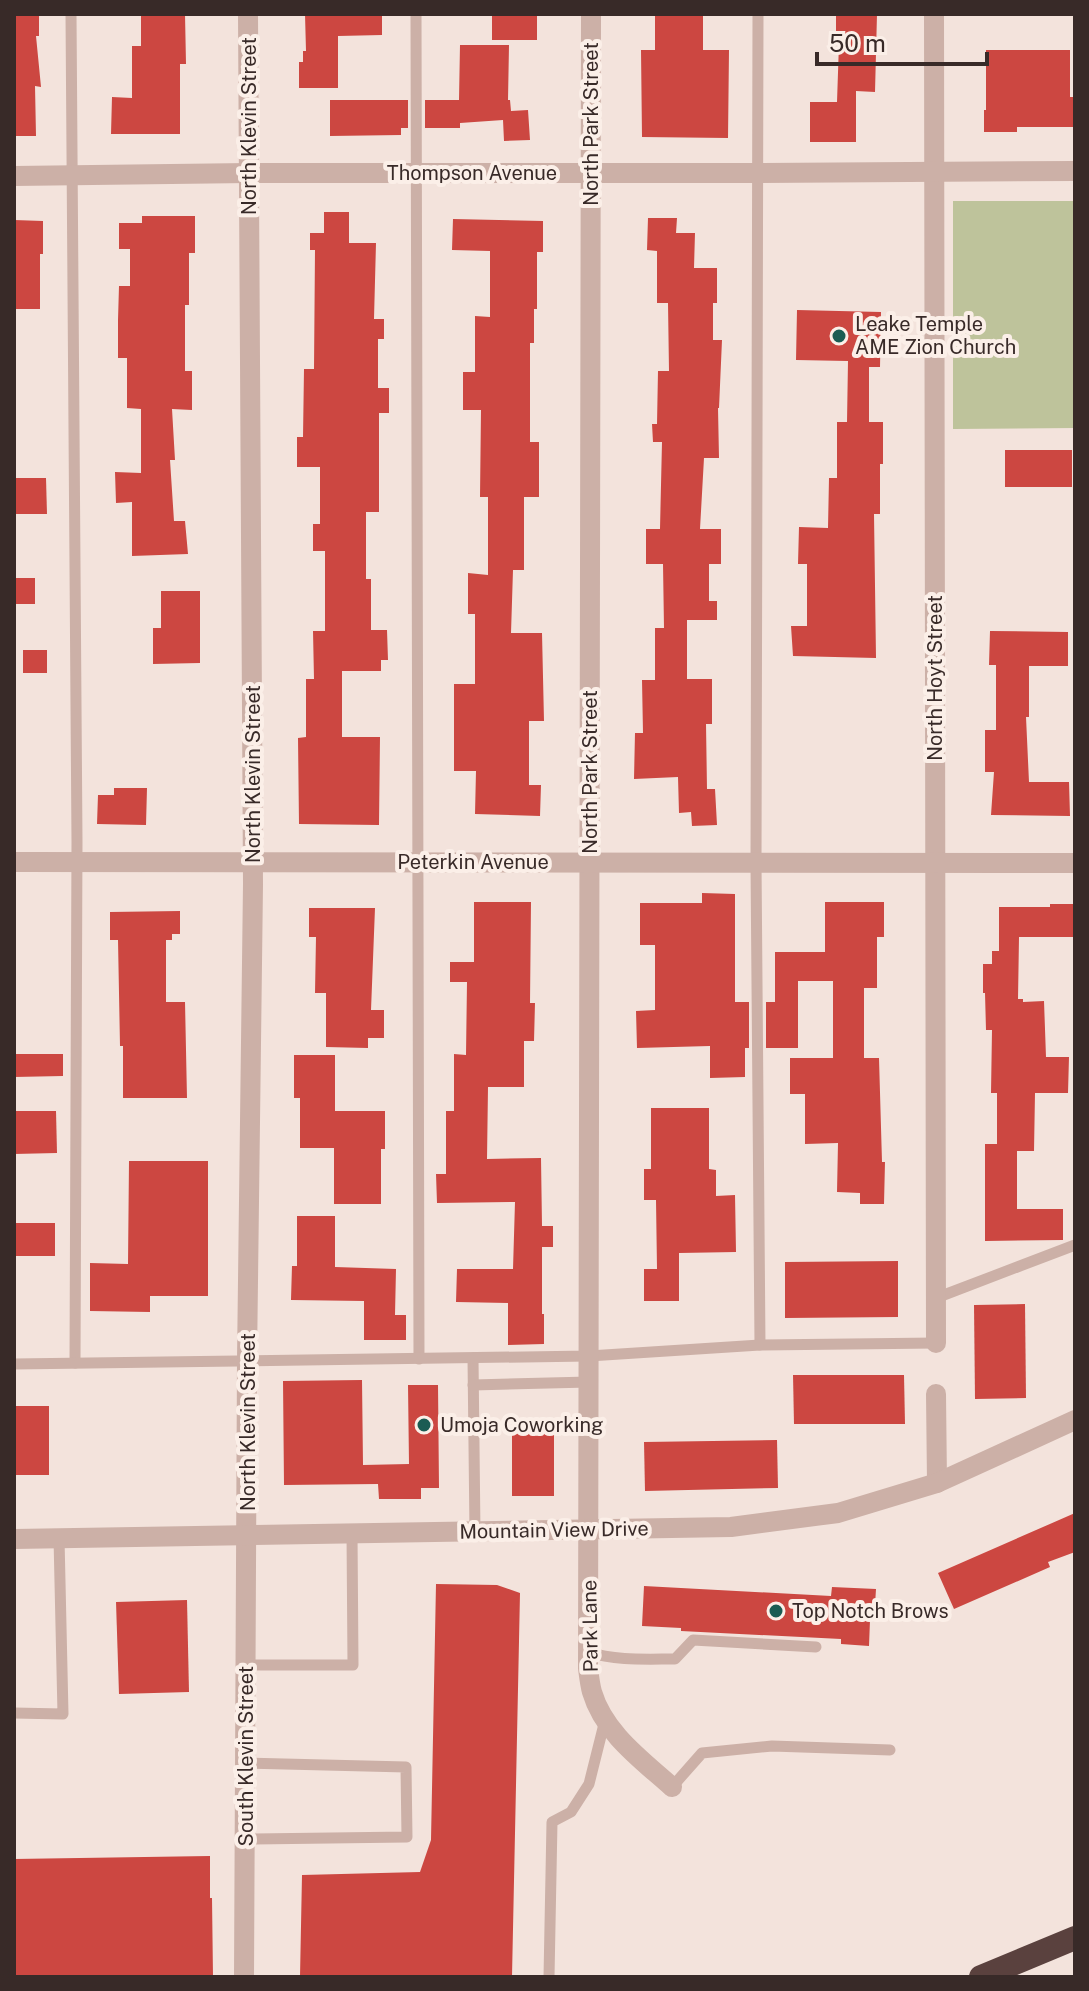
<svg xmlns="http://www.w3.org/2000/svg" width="1089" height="1991" font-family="'Public Sans',sans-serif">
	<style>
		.green { fill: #bec39b }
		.building { fill: #cc4741 }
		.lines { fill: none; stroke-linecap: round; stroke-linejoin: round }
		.service { stroke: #ccb0a7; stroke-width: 11 }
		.minor { stroke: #ccb0a7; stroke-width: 20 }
		.tertiary { stroke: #ccb0a7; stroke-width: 20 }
		.motorway { stroke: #5a413e; stroke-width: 24 }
		.poi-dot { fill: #1b5c53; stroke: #fbefe8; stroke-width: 3 }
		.labels { text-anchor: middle; stroke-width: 8; stroke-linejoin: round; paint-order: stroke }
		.street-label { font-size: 20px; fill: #382a28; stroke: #fbefe8 }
		.poi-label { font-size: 20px; fill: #382a28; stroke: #fbefe8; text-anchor: start }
	</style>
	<rect width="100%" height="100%" fill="#f3e3dc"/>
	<!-- green -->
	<polygon class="green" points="953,201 1075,201 1075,428 953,429"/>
	<!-- building -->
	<g class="building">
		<polygon points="14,14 39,14 39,36 36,36 41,87 35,86 36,136 14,136"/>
		<polygon points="141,14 185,14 186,64 180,64 180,134 111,134 112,97 132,98 132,46 141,46"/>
		<polygon points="305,14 382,14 382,35 338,36 338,88 299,88 299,62 303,62 303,51 306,51"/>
		<rect x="492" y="14" width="45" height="26"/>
		<polygon points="655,14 703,14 703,50 729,50 728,138 642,137 641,50 655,50"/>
		<polygon points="836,14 877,14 875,92 856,91 856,142 810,142 810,102 837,102 839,43 836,43"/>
		<polygon points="460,45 509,45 508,100 510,100 511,111 528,110 530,140 504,141 503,120 460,123 460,128 425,128 425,100 459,100"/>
		<polygon points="986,50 1070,50 1070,97 1075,97 1075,127 1017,127 1017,132 984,132 984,110 986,110"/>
		<polygon points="330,100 408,100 408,128 401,128 401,135 330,136"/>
		<polygon points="324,212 349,212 349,243 376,243 374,319 384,319 384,339 378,339 378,388 389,388 389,413 379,413 379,512 366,512 366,579 371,579 371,630 387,630 388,660 381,660 381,671 342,671 342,737 380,737 379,825 299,824 298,738 306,737 306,679 314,679 313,631 325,631 325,551 313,551 313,524 320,524 320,467 297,467 297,437 303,437 304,369 314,369 315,250 310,250 310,233 324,233"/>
		<polygon points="142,216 195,216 195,253 189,253 189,305 185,305 185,371 192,371 192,410 172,409 175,460 170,460 174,521 185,521 188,554 132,556 132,502 116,503 115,472 141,473 141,409 127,408 127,358 118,358 118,320 119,286 130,286 130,249 119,249 119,223 142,223"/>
		<polygon points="648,218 677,218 676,233 695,233 694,268 717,268 717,303 713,303 713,340 722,340 719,408 718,408 719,458 704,458 700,529 721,529 721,564 709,564 709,601 717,601 717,620 687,620 687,679 712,679 712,724 706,724 707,789 715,789 717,825 692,826 691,812 679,813 678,777 634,779 635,733 643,733 642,680 655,680 655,628 664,628 663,564 646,564 646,529 660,529 662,442 653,442 652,424 657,424 658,371 669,371 668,303 657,303 657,251 647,250"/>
		<polygon points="453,219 543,221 543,252 537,252 537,309 534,309 534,343 530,343 530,442 539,442 539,497 524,497 524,570 513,570 511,633 542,633 544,721 529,721 529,785 541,785 540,816 475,814 476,771 454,771 454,684 475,684 475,614 468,614 468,573 488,575 488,497 480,497 481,410 463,410 463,372 475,372 475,316 490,317 490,251 452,250"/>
		<polygon points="14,220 43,221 43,254 40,254 40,309 14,309"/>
		<polygon points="797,310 881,312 880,367 869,367 869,422 883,422 883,464 880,464 880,514 874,514 876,658 793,656 791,626 807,626 807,564 798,564 799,527 828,528 829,478 837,478 837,422 847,422 848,361 796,360"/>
		<rect x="1005" y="450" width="67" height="37"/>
		<polygon points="14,478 46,478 47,514 14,514"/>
		<rect x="14" y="578" width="21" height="26"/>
		<polygon points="161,591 200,591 200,663 153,664 153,628 161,628"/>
		<polygon points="990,631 1068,632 1068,666 1029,666 1029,717 1026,717 1029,782 1069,782 1070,816 991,815 994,772 985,772 985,730 996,730 996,665 989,665"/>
		<rect x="23" y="650" width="24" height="23"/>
		<polygon points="114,788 147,788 146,825 97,824 98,795 114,795"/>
		<polygon points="702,893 735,894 735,1002 749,1002 749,1048 745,1048 745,1077 710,1078 710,1046 637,1048 636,1011 655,1010 655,945 640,945 640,903 702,903"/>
		<polygon points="474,902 531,902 530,1003 535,1003 534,1041 524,1041 524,1087 488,1087 487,1159 541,1158 542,1226 553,1226 553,1247 542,1247 542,1314 544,1314 544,1344 508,1345 508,1303 456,1302 457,1269 513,1269 515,1202 437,1203 436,1174 446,1174 446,1111 454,1111 454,1054 466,1055 467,982 450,982 450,962 474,962"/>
		<polygon points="825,902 884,902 884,937 877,937 877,988 864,988 864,1058 879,1058 882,1162 885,1162 884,1204 860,1204 860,1193 837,1192 838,1143 805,1144 805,1094 790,1094 790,1058 833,1058 833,981 798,981 798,1048 766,1048 766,1002 775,1002 775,952 825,952"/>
		<polygon points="1050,904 1075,904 1075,937 1019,937 1018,999 1023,999 1023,1002 1044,1001 1046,1057 1069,1057 1068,1093 1035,1093 1034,1151 1017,1151 1017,1209 1063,1209 1063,1240 985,1241 985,1144 997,1144 997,1093 991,1093 992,1030 986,1030 985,993 983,993 983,964 992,964 992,951 999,951 999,907 1050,907"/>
		<polygon points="309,908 375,908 371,1010 384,1010 384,1038 368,1038 368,1048 326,1047 326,993 315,993 316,937 309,937"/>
		<polygon points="180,911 180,934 172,934 172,940 166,940 166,1002 185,1002 187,1098 123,1098 123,1046 120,1046 118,940 110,940 110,912"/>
		<polygon points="14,1054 63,1054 63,1076 14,1077"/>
		<polygon points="294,1055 335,1055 335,1111 385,1111 385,1149 381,1149 381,1204 334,1204 334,1148 300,1148 300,1098 294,1098"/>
		<polygon points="651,1108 709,1108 709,1169 716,1170 716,1196 735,1195 736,1252 679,1253 679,1301 644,1301 644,1269 657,1269 656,1200 644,1200 644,1169 651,1169"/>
		<polygon points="14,1111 56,1111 57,1153 14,1154"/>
		<polygon points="129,1161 208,1161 208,1296 150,1296 150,1312 90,1311 90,1263 128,1264"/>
		<polygon points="297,1216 335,1216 335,1267 396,1269 395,1315 406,1315 406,1340 364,1340 364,1301 291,1300 292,1266 297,1266"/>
		<rect x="14" y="1223" width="41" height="33"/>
		<polygon points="898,1261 898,1317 785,1318 785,1262"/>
		<polygon points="1025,1304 1026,1398 975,1399 974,1305"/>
		<polygon points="793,1375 904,1375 905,1424 794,1424"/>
		<polygon points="362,1380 363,1465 409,1464 408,1385 438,1385 439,1488 421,1488 421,1499 379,1499 378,1484 284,1485 283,1381"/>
		<rect x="14" y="1406" width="35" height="69"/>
		<rect x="512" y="1432" width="42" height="64"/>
		<polygon points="777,1440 778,1488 645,1491 644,1442"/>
		<polygon points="1075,1513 1075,1552 1048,1562 1050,1567 954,1609 938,1573"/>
		<polygon points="436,1584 497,1585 520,1593 512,1977 300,1977 302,1875 420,1872 431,1840"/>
		<polygon points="644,1586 831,1596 832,1587 876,1589 874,1621 870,1620 869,1646 841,1644 841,1639 681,1631 681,1628 642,1626"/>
		<polygon points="187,1600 189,1692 119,1694 116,1602"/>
		<polygon points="210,1856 210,1898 212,1898 213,1977 14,1977 14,1859"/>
	</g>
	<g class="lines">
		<!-- service -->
		<g class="service">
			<polyline points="71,14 77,842 75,1363"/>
			<polyline points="416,14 419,1359"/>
			<polyline points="758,14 756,863 760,1345"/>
			<polyline points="936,1298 1075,1245"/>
			<polyline points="473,1358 475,1532"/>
			<polyline points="14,1364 589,1356 760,1345 936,1343"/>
			<polyline points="473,1385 589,1382"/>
			<path d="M 588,1652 C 616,1661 646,1659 675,1659 L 693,1640 L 816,1647"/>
			<polyline points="247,1665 353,1665 352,1533"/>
			<polyline points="14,1713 63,1714 59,1538"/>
			<polyline points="672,1787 702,1753 772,1746 890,1750"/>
			<polyline points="245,1839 407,1837 406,1767 246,1763"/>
			<polyline points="549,1977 552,1822 571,1812 589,1784 605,1720"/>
		</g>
		<!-- minor -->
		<g class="minor">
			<path d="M 591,14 L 588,1668 C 589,1676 590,1685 592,1692 C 604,1733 642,1760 672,1787"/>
			<polyline points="934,14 936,1343"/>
			<polyline points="14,176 249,173 758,173 1075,171"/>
			<polyline points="14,862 1075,863"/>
			<polyline points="936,1394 937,1483"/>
			<polyline points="244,1977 247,1360 253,884 248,14"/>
		</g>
		<!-- tertiary -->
		<polyline class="tertiary" points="14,1539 731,1527 838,1513 937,1483 1075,1420"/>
		<!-- motorway -->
		<polyline class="motorway" points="981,1977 1075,1938"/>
	</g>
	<!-- markers -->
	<g class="poi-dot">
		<circle cx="839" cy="336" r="8"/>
		<circle cx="424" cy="1425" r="8"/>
		<circle cx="776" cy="1611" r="8"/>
	</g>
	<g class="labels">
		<!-- street labels -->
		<g class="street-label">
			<text transform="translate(591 124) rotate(-90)" y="7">North Park Street</text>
			<text transform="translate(249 126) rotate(-90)" y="7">North Klevin Street</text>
			<text x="472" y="180">Thompson Avenue</text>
			<text transform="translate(935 678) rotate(-90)" y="7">North Hoyt Street</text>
			<text transform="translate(590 772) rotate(-90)" y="7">North Park Street</text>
			<text transform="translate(253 774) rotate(-90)" y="7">North Klevin Street</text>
			<text x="473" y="869">Peterkin Avenue</text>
			<text transform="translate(248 1422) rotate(-90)" y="7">North Klevin Street</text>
			<text transform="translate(554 1530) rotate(-1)" y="7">Mountain View Drive</text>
			<text transform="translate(590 1626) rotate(-91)" y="7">Park Lane</text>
			<text transform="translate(246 1756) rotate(-90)" y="7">South Klevin Street</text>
		</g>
		<!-- poi labels -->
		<g class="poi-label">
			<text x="855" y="331">Leake Temple<tspan x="855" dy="23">AME Zion Church</tspan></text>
			<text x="440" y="1432">Umoja Coworking</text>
			<text x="792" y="1618">Top Notch Brows</text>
		</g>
	</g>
	<!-- border -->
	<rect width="1089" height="1991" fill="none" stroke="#382a28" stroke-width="32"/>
	<!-- scale -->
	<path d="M817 52v12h170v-12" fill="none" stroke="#382a28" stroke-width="4"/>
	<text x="829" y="52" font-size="24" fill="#382a28" stroke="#fbefe8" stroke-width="6" paint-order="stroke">50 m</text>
</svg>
